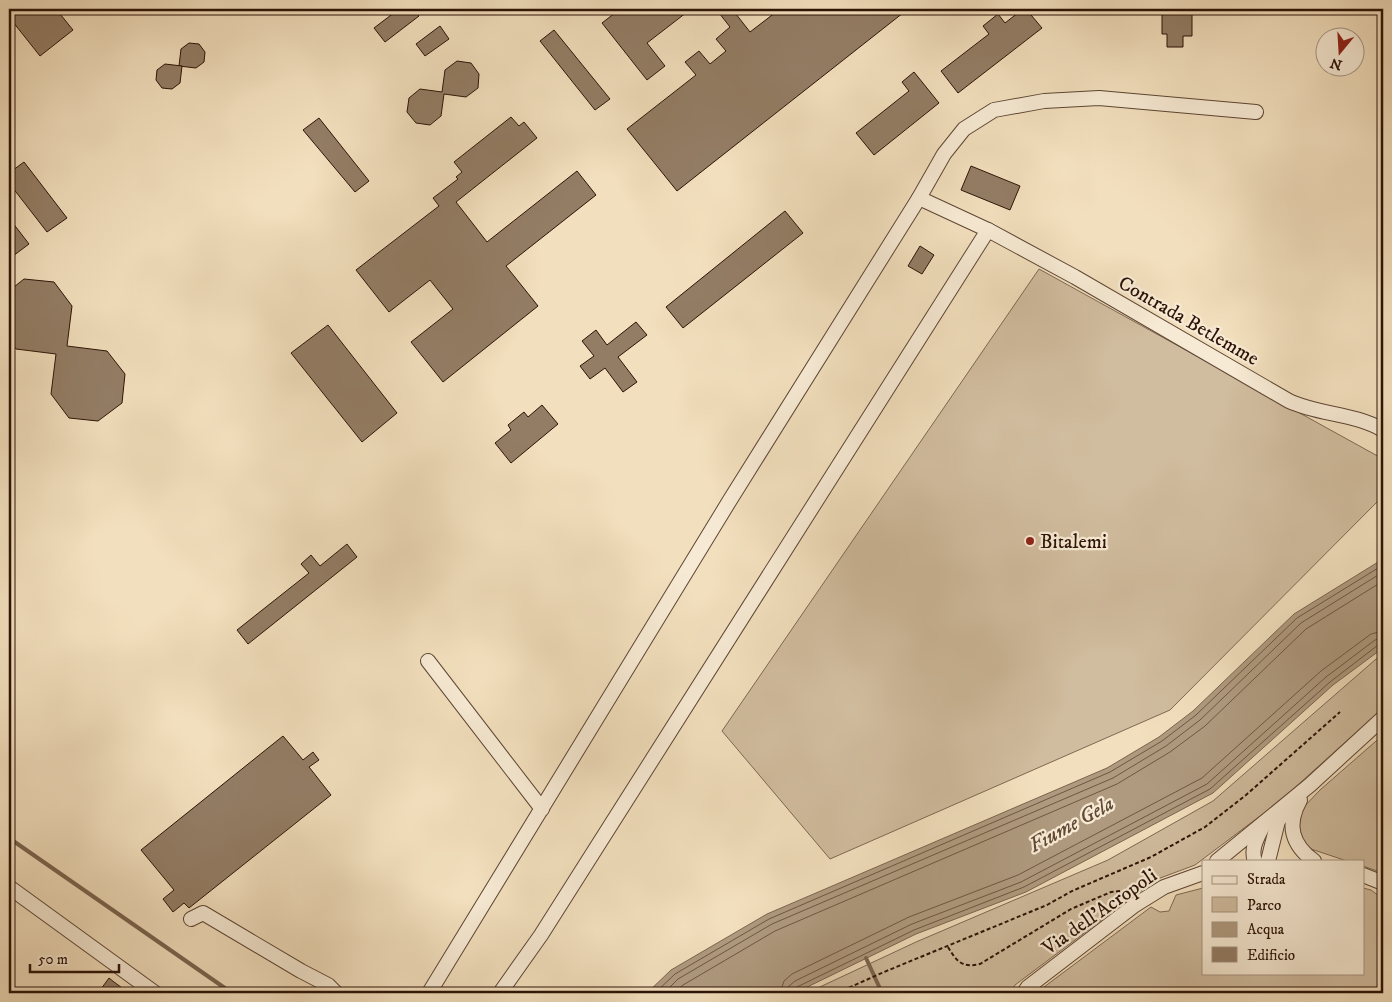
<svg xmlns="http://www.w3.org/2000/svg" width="1392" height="1002" font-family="'IM FELL DW Pica',serif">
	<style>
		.green { fill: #d0bc9e; stroke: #7e6852 }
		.water { fill: #af9a7f; stroke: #7b644f }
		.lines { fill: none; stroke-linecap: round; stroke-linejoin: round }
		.shore { stroke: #6e5642; stroke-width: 1 }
		.stream { stroke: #7b644f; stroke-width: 4 }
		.building { fill: #937d65; stroke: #2c1306 }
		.minor-casing { stroke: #5e4634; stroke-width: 16 }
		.path { stroke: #2c1306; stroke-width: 2; stroke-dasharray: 4 2.5; stroke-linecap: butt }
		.minor { stroke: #f7ead4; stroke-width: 14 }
		.poi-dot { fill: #8f2418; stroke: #f7ead4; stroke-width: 2 }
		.labels { text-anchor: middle; stroke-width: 4.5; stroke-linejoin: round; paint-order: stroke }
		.street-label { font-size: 20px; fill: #2c1306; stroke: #f7ead4 }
		.poi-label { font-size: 20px; fill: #2c1306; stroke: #f7ead4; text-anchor: start }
		.water-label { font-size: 21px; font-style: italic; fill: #604936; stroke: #f7ead4 }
	</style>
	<rect width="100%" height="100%" fill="#f2dfbd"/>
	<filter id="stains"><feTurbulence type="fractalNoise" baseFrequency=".004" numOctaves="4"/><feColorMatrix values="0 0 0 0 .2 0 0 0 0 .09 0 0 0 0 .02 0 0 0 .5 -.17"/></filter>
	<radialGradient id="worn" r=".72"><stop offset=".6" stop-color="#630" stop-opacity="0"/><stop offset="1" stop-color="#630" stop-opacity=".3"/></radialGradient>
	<!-- green -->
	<g class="green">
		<polygon points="1039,269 1383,459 1383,496 1170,710 830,859 722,731"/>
		<polygon points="1383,653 1383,708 1280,801 1195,865 1155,880 1015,985 1010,993 807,993 916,942 1108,860 1213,801"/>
		<polygon points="1383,735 1383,873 1363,866 1363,861 1347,861 1308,848 1301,837 1296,823 1300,811 1320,790"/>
		<polygon points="1203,888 1203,973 1363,973 1363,888 1371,890 1383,899 1383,993 1036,993 1151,907 1160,912 1169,911 1176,895"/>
	</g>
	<!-- water -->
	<polygon class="water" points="1383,559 1383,648 1333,685 1213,793 1026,892 916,934 795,993 647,993 671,970 767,914 1107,768 1159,737 1193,711 1294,614"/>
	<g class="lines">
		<!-- shore -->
		<g class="shore">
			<polyline points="655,993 675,974 769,919 1110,772 1162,741 1196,715 1297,618 1383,565"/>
			<polyline points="664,993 678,979 772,924 1113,778 1166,746 1200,720 1301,623 1383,572"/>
			<polyline points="674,993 683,985 775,931 1117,784 1170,752 1205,726 1306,629 1383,581"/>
			<polyline points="780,993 784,981 792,974 909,917 1018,875 1202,778 1321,671 1371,634 1383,631"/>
			<polyline points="788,993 789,986 795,981 912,924 1021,882 1207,784 1326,677 1375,640 1383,638"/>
			<polyline points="794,993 797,987 914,930 1024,887 1210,789 1330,682 1378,645 1383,644"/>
		</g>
		<!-- stream -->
		<g class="stream">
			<polyline points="9,838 232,993"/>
			<polyline points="866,958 882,993"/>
		</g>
	</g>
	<!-- building -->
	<g class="building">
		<polygon points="9,9 56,9 73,30 40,56 9,17"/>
		<polygon points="399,9 414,9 419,16 385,42 374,28"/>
		<polygon points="620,9 691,9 647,43 665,66 647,80 602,23"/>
		<polygon points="716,9 732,9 750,32 780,9 908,9 677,191 627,129 696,75 685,62 699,51 710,64 726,51 716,39 730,27"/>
		<polygon points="1023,9 1026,9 1042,28 958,93 941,71 989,34 983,26 998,14 1005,23"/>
		<polygon points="1162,9 1192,9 1192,36 1183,36 1183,47 1167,47 1167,34 1162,34"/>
		<polygon points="440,26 449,39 425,56 416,44"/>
		<polygon points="554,30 610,99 595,110 540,41"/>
		<polygon points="189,43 199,44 205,52 204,62 196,68 179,66 181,49"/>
		<polygon points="457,61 471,63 479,74 478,88 466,97 444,94 441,116 430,125 416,123 407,112 409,98 420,89 442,92 445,70"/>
		<polygon points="165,64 182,66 180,83 172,89 162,88 156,80 157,70"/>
		<polygon points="914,72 939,103 874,155 856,133 909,91 902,82"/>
		<polygon points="511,117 519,126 524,122 537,138 456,202 487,242 577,171 596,195 506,266 538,306 443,382 411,342 453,309 430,280 389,312 356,270 439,206 433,198 458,179 456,177 462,172 454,162"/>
		<polygon points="319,118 369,181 355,192 303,130"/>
		<polygon points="24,162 67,218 47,232 9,183 9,173"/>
		<polygon points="971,166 1020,186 1010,210 961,190"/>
		<polygon points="785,211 803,233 683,328 666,307"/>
		<polygon points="9,218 29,244 9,259"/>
		<polygon points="920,246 934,255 922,274 908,266"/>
		<polygon points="24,279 54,282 72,306 67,346 107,351 125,374 122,403 98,421 69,418 51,394 56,354 16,349 9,340 9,291"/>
		<polygon points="636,322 647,335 618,357 637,382 623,392 605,368 590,379 580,366 594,356 582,341 596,330 607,345"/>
		<polygon points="328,325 397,413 362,442 291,353"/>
		<polygon points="542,405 558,424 511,463 495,443 511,430 508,425 524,412 528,417"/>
		<polygon points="347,544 357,557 248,644 237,630 309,573 301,564 311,555 320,566"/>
		<polygon points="283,736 303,760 313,752 319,760 309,767 331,795 189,908 184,903 173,912 163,899 174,890 141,850"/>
		<polygon points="109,978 114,982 129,993 98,993"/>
	</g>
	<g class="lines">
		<!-- minor casing -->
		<g class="minor-casing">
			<g id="minor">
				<path d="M 919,198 L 988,230 L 1075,277 L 1289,401 C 1319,415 1354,413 1383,430"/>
				<polyline points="428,661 542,809"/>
				<path d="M 1300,800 C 1286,825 1292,845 1314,861"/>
				<polyline points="1217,861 1310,785 1383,718"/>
				<path d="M 1255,861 C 1250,849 1258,836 1263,826"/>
				<polyline points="1268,861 1278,821 1288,808"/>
				<polyline points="1363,875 1383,883"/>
				<polyline points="9,887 155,993"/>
				<polyline points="191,919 203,913 301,971 328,985 336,993"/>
				<polyline points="429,993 730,500 919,198 944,154 964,129 994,110 1044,101 1099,98 1256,112"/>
				<polyline points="500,993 541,935 988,230"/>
				<polyline points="1024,993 1028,987 1135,905 1164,887 1203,873"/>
			</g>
		</g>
		<!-- path -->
		<g class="path">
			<path d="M 948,947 C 957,962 962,968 980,964 L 1071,909 L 1111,892 L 1121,891 L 1129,894"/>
			<polyline points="837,993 884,972 1047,905 1072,891 1151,857 1205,827 1246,795 1340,712"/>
		</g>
		<!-- minor -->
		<use href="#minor" class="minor"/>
	</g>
	<!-- markers -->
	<circle class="poi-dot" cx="1030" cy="541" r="5"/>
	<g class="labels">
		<!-- street labels -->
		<g class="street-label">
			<text transform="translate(1189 320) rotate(30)" y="7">Contrada Betlemme</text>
			<text transform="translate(1099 911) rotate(-35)" y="7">Via dell'Acropoli</text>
		</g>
		<!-- poi labels -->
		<g class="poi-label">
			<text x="1040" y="548">Bitalemi</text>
		</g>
		<!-- water labels -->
		<g class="water-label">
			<text transform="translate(1071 824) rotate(-29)" y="7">Fiume Gela</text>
		</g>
	</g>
	<!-- margin -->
	<rect width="1392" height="1002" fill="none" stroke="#f2dfbd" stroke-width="30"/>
	<rect x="10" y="10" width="1372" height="982" fill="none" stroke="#2c1306" stroke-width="2.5"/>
	<rect x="15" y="15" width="1362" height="972" fill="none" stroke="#2c1306"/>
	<!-- legend -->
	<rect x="1202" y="860" width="162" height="115" fill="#f7ead4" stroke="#a69482"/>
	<rect x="1212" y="876" width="25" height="8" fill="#f7ead4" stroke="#a69482"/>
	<text x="1247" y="884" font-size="15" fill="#2c1306">Strada</text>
	<rect x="1212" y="897" width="25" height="15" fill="#d0bc9e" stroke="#a69482"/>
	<text x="1247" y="910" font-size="15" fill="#2c1306">Parco</text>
	<rect x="1212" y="922" width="25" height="15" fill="#af9a7f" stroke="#a69482"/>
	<text x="1247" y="934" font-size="15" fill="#2c1306">Acqua</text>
	<rect x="1212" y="947" width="25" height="15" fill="#937d65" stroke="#a69482"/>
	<text x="1247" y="960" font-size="15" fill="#2c1306">Edificio</text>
	<!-- north arrow -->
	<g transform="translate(1340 52) rotate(198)"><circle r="24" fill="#f7ead4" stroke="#a69482"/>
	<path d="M0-4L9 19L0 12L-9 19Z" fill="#8f2418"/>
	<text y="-8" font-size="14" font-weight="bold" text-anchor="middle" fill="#2c1306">N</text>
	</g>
	<!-- scale -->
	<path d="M30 964v8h89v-8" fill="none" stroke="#2c1306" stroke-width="2.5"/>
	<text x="38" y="964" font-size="15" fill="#2c1306" stroke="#f7ead4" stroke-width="4" paint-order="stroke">50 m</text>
	<rect width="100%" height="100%" filter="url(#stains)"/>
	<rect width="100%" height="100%" fill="url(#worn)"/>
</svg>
